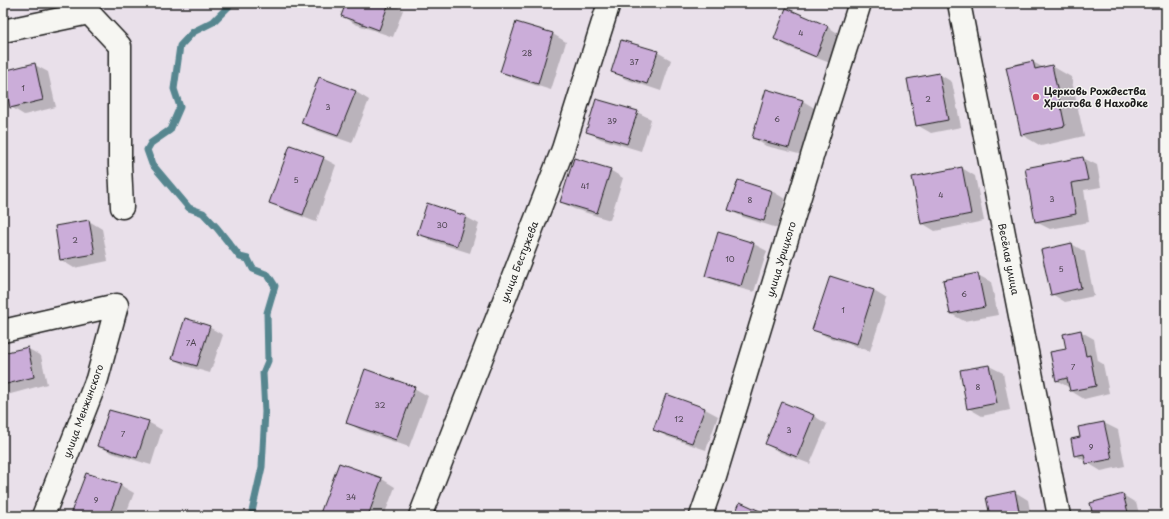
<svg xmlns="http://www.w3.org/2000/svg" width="1169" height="519" font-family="'Playpen Sans',sans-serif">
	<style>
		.shadow { fill: #0003 }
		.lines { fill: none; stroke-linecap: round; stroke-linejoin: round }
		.stream { stroke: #57868f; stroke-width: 7 }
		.building { fill: #cbadd9; stroke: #1c1c1c }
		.minor-casing { stroke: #1c1c1c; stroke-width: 25 }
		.minor { stroke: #f6f6f2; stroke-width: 22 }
		.poi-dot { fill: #d1495b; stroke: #f6f6f2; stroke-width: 1.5 }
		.labels { text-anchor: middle; stroke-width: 3; stroke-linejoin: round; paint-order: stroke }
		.number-label { font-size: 8px; fill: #48404b }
		.poi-label { font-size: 10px; font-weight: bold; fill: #1c1c1c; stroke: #f6f6f2; text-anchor: start }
		.street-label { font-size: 10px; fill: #1c1c1c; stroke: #f6f6f2 }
	</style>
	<rect width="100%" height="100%" fill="#e9e0ea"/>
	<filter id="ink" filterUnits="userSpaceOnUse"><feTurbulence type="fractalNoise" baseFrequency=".025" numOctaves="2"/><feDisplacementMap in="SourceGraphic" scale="8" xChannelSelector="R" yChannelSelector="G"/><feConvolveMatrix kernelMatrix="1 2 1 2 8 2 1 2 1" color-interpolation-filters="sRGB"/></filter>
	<g filter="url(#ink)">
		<!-- shadow -->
		<g class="shadow">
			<polygon points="347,3 390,3 403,10 393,37 355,24 342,16"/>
			<polygon points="787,10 828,27 841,35 830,63 788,47 775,39"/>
			<polygon points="517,23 553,34 566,42 551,90 515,79 502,72"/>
			<polygon points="657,52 671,60 661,91 625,79 612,71"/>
			<polygon points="1033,62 1044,68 1052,66 1071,77 1084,136 1041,146 1022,135 1008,68"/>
			<polygon points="35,65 48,72 56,107 24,115 11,107"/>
			<polygon points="939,74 952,82 961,127 931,133 917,125"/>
			<polygon points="356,92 369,100 352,143 315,130 302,122"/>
			<polygon points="803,101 816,109 803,155 766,146 753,138"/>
			<polygon points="637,112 651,119 641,151 601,139 587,132"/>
			<polygon points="323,158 336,165 316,222 284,210 270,202"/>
			<polygon points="1083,158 1097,165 1101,187 1084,190 1089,222 1050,229 1036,222"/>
			<polygon points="962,168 975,176 984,221 935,231 922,223"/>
			<polygon points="610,170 623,178 610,220 574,209 561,202"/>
			<polygon points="738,181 772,191 785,199 777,228 743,217 729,210"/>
			<polygon points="428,204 466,217 479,224 470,253 432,241 418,233"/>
			<polygon points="89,221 102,229 108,261 74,268 61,260 56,226"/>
			<polygon points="719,234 754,244 767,251 754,292 720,283 706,275"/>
			<polygon points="1072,244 1085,252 1094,296 1065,302 1052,294"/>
			<polygon points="978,275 991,282 998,315 964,321 951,314"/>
			<polygon points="874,291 887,299 870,351 827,337 814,329"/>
			<polygon points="209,327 223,335 210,373 186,366 173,359"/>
			<polygon points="1080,331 1094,339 1098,361 1103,364 1109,393 1084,399 1071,391 1070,388 1056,380 1067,349"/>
			<polygon points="27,348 41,356 47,384 7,395 3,392 3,354"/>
			<polygon points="989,366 1003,373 1010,410 982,416 968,408 961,371"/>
			<polygon points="414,388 428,396 409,447 360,430 347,422"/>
			<polygon points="783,403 814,416 827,424 810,464 779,452 766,444"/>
			<polygon points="705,409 718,416 706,450 668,437 654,430"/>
			<polygon points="148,422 162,430 151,465 112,453 99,446"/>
			<polygon points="1104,423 1118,430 1125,466 1101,471 1075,455 1082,438 1080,428"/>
			<polygon points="339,464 382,479 395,487 384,516 320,516"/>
			<polygon points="120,485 134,493 125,516 74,516"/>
			<polygon points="1015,492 1028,500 1031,516 991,516"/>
			<polygon points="1123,495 1136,503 1140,516 1094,516"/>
		</g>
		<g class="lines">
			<!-- stream -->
			<polyline class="stream" points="232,3 213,22 193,32 180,46 174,89 180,107 170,130 151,143 147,150 152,164 189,208 203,213 217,228 240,257 248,259 253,269 268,275 275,286 267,313 268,361 263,373 265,412 262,467 251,516"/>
		</g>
		<!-- building -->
		<g class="building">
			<polygon points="346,3 389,3 379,30 341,16"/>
			<polygon points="786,8 828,26 816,57 774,39"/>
			<polygon points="516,22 553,33 538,84 500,72"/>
			<polygon points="621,40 658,51 647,84 611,72"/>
			<polygon points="1033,61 1035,69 1052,65 1065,126 1021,135 1006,67"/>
			<polygon points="35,63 43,100 10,108 3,71"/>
			<polygon points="939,73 948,120 916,126 907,79"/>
			<polygon points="319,77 356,91 338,136 301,123"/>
			<polygon points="766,89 803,100 789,148 752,138"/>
			<polygon points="596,99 638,111 627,144 586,132"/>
			<polygon points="290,145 324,157 303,215 269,203"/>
			<polygon points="1083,157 1088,180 1071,183 1076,214 1035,222 1025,168"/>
			<polygon points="574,158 611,169 597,213 560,202"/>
			<polygon points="962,167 971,214 921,224 912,177"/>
			<polygon points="738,180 772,191 764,221 728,210"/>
			<polygon points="427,203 466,216 457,246 417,234"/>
			<polygon points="89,220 95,254 60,260 55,226"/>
			<polygon points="718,232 754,243 741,286 705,276"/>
			<polygon points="1072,243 1081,288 1051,295 1041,250"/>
			<polygon points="978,273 985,307 950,314 943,280"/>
			<polygon points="830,276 874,290 857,344 812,330"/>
			<polygon points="185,318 210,326 197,366 172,359"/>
			<polygon points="1081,330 1086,356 1090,355 1096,386 1070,391 1067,378 1056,381 1050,352 1066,349 1063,334"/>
			<polygon points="28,347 34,377 3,385 3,353"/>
			<polygon points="989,365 997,403 967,409 960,370"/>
			<polygon points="365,369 415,387 396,440 346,423"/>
			<polygon points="666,394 705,408 692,443 653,430"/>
			<polygon points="782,402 814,415 797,457 765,444"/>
			<polygon points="109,410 149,421 137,458 97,446"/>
			<polygon points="1104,422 1112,459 1086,464 1084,454 1074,456 1071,439 1080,437 1078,427"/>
			<polygon points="339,463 382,478 368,516 319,516"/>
			<polygon points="86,473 121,484 109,516 73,516 70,515"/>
			<polygon points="1015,491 1020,516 990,516 986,497"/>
			<polygon points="1123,494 1129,516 1093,516 1090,503"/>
			<polygon points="740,502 771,516 734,516"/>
			<polygon points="435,511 450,516 434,516"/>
		</g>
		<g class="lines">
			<!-- minor casing -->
			<g class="minor-casing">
				<g id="minor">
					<path id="s1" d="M 959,3 L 1059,516"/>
					<polyline points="89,13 120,46 120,165 122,207"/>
					<polyline points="3,31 89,13"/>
					<polyline points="3,331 117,305 97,379 43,516"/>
					<path id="s2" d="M 420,516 L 563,149 L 609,3"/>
					<path id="s3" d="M 701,516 L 715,476 L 824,117 L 860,3"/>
				</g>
			</g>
			<!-- minor -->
			<use href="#minor" class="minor"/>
		</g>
	</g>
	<!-- markers -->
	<circle class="poi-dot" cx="1036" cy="97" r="4"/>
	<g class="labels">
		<!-- number labels -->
		<g class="number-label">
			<text x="801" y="36">4</text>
			<text x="527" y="56">28</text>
			<text x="634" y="65">37</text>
			<text x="23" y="91">1</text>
			<text x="928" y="102">2</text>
			<text x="328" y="110">3</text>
			<text x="777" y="122">6</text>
			<text x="612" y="124">39</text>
			<text x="296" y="183">5</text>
			<text x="585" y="189">41</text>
			<text x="941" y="198">4</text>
			<text x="1052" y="202">3</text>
			<text x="750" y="203">8</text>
			<text x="442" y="228">30</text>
			<text x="75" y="243">2</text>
			<text x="730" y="262">10</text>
			<text x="1061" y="272">5</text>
			<text x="964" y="297">6</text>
			<text x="843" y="313">1</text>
			<text x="191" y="346">7А</text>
			<text x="1073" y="370">7</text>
			<text x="978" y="390">8</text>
			<text x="380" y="408">32</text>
			<text x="679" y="422">12</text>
			<text x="789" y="433">3</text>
			<text x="123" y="437">7</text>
			<text x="1091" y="450">9</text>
			<text x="351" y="500">34</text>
			<text x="96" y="503">9</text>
		</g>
		<!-- poi labels -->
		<g class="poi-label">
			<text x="1044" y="95">Церковь Рождества<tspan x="1044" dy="12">Христова в Находке</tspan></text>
		</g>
		<!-- street labels -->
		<g class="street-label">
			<text dy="4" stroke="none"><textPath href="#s3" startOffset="269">улица Урицкого</textPath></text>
			<text dy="4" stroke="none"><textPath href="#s1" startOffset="261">Весёлая улица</textPath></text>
			<text dy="4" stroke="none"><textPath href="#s2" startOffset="273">улица Бестужева</textPath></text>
			<text transform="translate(83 411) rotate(-70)" y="4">улица Менжинского</text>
		</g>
	</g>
	<!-- margin -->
	<rect width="1169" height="519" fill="none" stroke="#f6f6f2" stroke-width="16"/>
	<rect x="8" y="8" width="1153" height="503" fill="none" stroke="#1c1c1c" stroke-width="1.5" filter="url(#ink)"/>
</svg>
